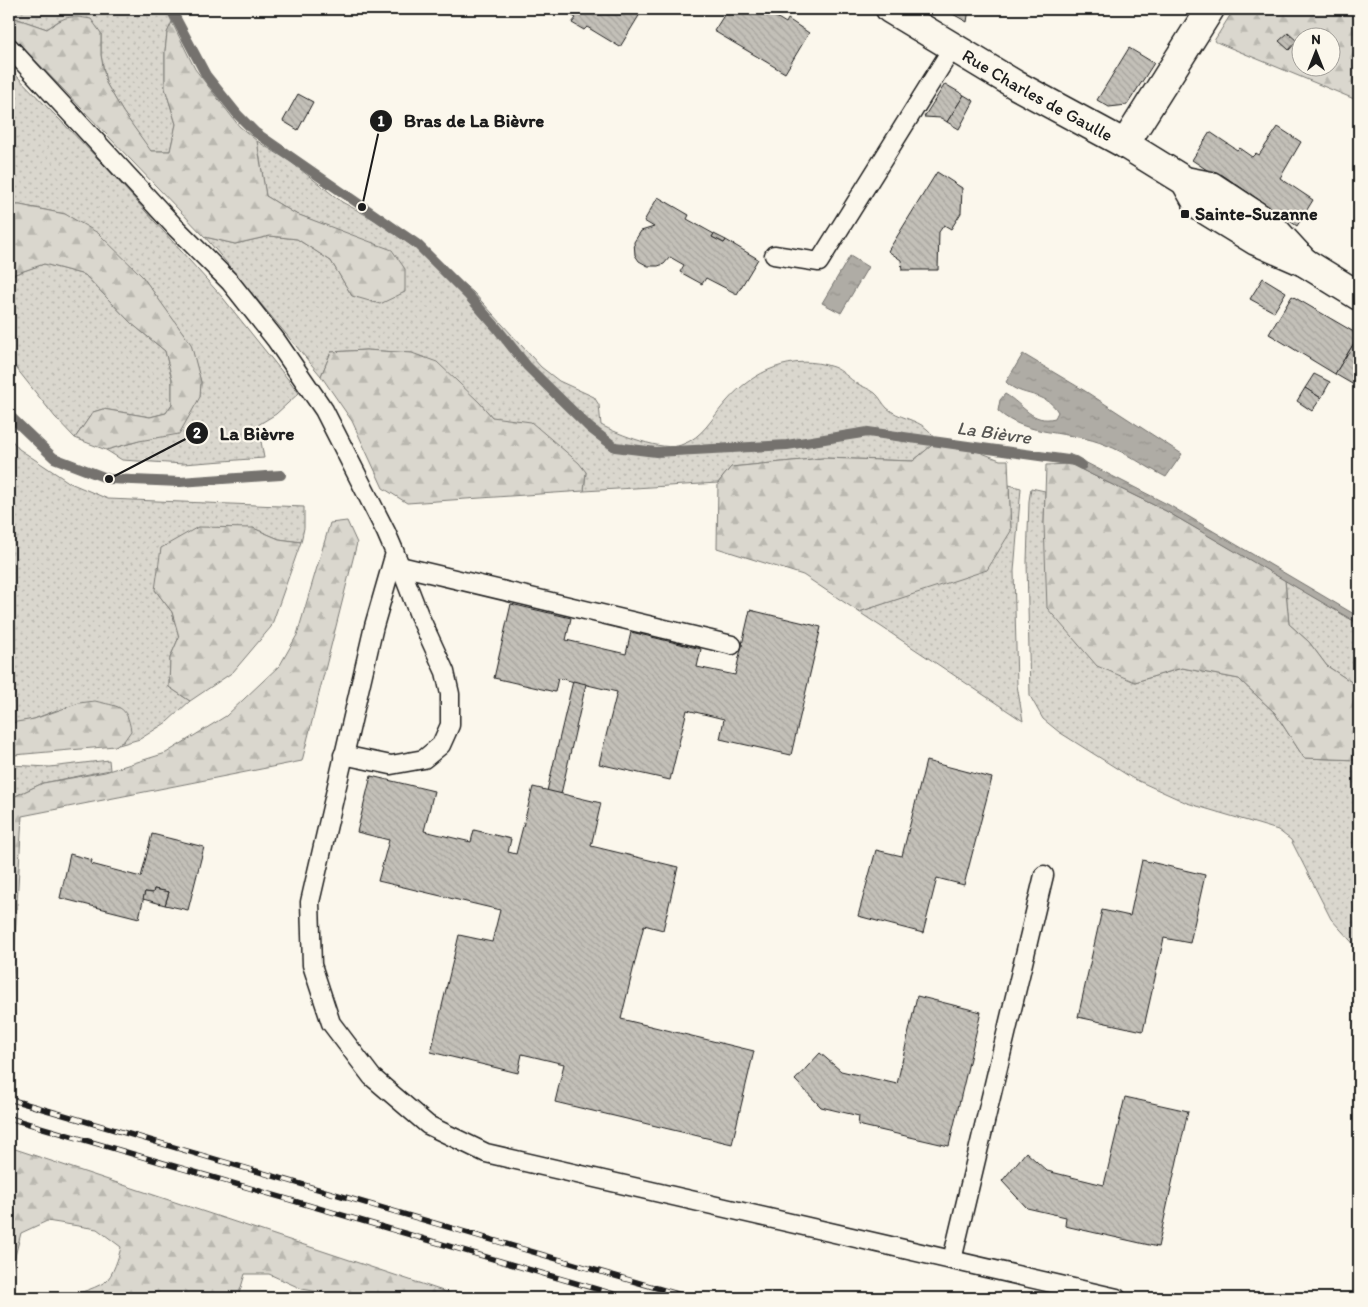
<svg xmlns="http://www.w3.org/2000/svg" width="1368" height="1307" font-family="Itim,sans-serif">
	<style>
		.grass { fill: url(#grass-dots); stroke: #7b7a75 }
		.forest { fill: url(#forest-firs); stroke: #7b7a75; fill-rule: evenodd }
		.water { fill: url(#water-ripples); stroke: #74726e }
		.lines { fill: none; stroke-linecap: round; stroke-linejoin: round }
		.stream { stroke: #74726e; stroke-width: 10 }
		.building { fill: url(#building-back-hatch); stroke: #1c1c1c }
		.service-casing { stroke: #1c1c1c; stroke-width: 21 }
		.minor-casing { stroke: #1c1c1c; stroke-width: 31 }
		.secondary-casing { stroke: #1c1c1c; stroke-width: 31 }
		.service { stroke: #fbf7ec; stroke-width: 18 }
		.minor { stroke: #fbf7ec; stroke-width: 28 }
		.secondary { stroke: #fbf7ec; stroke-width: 28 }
		.rail-casing { stroke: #1c1c1c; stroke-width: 5.5 }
		.rail { stroke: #fbf7ec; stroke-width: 4; stroke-dasharray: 11; stroke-linecap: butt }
		.poi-dot { fill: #1c1c1c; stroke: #fbf7ec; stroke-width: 2 }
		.labels { text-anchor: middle; stroke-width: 4.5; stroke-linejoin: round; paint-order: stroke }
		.street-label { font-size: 18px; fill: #1c1c1c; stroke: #fbf7ec }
		.poi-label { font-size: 18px; font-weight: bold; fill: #1c1c1c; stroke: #fbf7ec; text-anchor: start }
		.water-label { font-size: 19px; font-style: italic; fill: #575653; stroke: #fbf7ec }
		.leader { fill: none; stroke: #1c1c1c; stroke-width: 2 }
		.callout-dot { fill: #1c1c1c; stroke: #fbf7ec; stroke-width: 2 }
		.mark-label { font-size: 15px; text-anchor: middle; font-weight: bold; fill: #fff }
		.callout-label { font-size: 19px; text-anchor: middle; font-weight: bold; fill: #1c1c1c; stroke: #fbf7ec; stroke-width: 4.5; stroke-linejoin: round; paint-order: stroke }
	</style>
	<defs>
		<pattern id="grass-dots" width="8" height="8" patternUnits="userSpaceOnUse" patternTransform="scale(1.25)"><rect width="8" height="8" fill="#dad7ce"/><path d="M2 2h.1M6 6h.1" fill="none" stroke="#bab8b0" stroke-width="1.8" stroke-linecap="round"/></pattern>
		<pattern id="forest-firs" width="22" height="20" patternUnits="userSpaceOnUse" patternTransform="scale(1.25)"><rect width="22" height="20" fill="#dad7ce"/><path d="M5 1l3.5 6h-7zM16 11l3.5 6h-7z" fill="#bab8b0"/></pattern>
		<pattern id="water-ripples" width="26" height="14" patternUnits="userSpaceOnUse" patternTransform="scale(1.25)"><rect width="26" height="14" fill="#afaca5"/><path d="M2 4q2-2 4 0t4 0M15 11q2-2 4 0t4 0" fill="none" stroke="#96938d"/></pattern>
		<pattern id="building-back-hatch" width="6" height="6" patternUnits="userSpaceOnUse" patternTransform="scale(1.25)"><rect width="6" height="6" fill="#c3c0b8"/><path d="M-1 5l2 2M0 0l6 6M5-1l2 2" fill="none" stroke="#a7a49e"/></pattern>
	</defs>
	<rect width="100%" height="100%" fill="#fbf7ec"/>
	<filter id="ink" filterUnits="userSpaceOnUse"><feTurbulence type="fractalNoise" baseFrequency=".02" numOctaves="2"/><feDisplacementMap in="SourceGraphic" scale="10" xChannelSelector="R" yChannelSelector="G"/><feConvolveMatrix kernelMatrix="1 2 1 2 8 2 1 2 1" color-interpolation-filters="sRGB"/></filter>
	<g filter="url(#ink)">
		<!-- grass -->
		<g class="grass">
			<polygon points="9,9 166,9 172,22 167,33 165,51 165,88 176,124 170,151 150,151 123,112 106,83 101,55 101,33 60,20 47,29 9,16"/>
			<polygon points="9,68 105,166 223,298 299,393 276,414 258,425 264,458 183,464 122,460 106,450 139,441 200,397 201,382 190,344 142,276 65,214 20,205 9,205"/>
			<path d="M 257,141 L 291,162 L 342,202 L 377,221 L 450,273 L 473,292 L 541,367 L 559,381 L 594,397 L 599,405 L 601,425 C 618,434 663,452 681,445 C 704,437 712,417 727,401 C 753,371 793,353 833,367 C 842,370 849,379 858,384 C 863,387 870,389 875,393 C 880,397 882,403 887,408 C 898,418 916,419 927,429 C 931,432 934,437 937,441 L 913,461 L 823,458 L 731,467 L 718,483 L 584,491 L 586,472 L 492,417 L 479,402 L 412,353 L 366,350 L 331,352 L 321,376 L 205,237 L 235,244 L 270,236 L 297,239 L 331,261 L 352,296 L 352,236 L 294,213 L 266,196 Z"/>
			<polygon points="44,264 85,275 131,323 165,351 172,379 172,404 166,413 150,417 103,409 93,412 75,438 55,417 9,359 9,276"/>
			<polygon points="9,437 19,449 70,483 108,499 304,507 304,528 301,542 279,539 253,528 155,590 172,612 179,637 170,658 169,687 190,701 167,722 140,739 115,746 124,741 57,710 34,719 9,725"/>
			<polygon points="1009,485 1021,488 1014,571 1017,685 1023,721 859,612 912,594 1011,531"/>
			<polygon points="1031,488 1045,491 1044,524 1135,682 1182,668 1239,679 1275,713 1304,758 1359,760 1359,950 1331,919 1291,840 1278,830 1187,803 1132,778 1059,732 1043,719 1030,696 1027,562 1029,501"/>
			<polygon points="1285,580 1359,624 1359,687 1327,666 1309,642 1289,624"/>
			<polygon points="109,760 110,770 43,783 9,799 9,765 50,767"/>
		</g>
		<!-- forest -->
		<g class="forest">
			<path d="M 1234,9 L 1359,9 L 1359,101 L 1214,41 ZM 1300,38 L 1330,38 L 1330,68 L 1300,68 Z"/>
			<path d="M 9,16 L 47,29 C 66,16 68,15 91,19 L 101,33 L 101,55 L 106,83 L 123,112 L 151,151 L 170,151 L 176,124 L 165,88 L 165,51 L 167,33 L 172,22 L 195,69 L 239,126 L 257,141 L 266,196 L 294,213 L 392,250 L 405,269 L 405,292 L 380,304 L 352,296 L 331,261 L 297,239 L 270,236 L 235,244 L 205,237 L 9,33 Z"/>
			<polygon points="9,205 20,205 65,214 98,233 142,276 191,344 201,382 200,397 179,434 139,441 106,450 75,438 93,412 103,409 150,417 166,413 172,404 172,379 165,351 131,323 85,275 44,264 9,276"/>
			<polygon points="366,350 412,353 437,362 479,402 492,417 531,422 579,463 586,472 584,491 407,503 383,488 352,421 321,376 331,352"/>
			<polygon points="937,441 974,450 1000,460 1008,460 1011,531 987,570 859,612 803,575 717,548 718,483 731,467 823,458 913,461"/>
			<polygon points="1070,464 1166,511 1285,580 1289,624 1309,642 1327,666 1359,687 1359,760 1304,758 1275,713 1239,679 1182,668 1135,682 1097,666 1047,608 1044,524 1046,465"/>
			<polygon points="347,521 357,543 302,761 22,816 9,1043 9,799 43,783 105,772 166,753 226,716 280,665 297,635 330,523"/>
			<polygon points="198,527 253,528 279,539 301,542 271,627 233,672 190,701 169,687 170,658 179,637 172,612 155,590 161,548"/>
			<path d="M 95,701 C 118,707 127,704 131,731 L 124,741 L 115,746 L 14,755 L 9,753 L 9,725 L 11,723 L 34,719 L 79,703 Z"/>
			<path d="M 9,1147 L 449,1293 L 460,1298 L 352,1298 L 302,1289 L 269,1274 L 245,1274 L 239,1294 L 230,1298 L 61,1298 C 75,1294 92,1290 105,1282 C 113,1276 119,1256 121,1247 L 97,1229 L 47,1221 L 21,1233 L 13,1264 L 9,1297 Z"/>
		</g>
		<!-- water -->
		<g class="water">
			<polygon points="850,256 868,267 841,313 822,303"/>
			<path d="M 1023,354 L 1085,391 L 1182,454 L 1166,477 C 1146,467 1127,453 1106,445 C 1071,430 1026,437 998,411 L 1000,400 L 1005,394 C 1024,405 1032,424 1055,418 L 1058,412 C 1045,390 1021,398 1006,382 Z"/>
			<polygon points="1069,454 1169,505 1359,617 1359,624 1166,511 1070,464"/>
		</g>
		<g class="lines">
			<!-- stream -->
			<g class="stream">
				<polyline points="171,9 206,75 238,115 255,132 417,244 468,295 496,327 527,366 590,428 615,447 656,452 787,445 868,432 1075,461 1082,465"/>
				<polyline points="9,415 54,458 109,479 180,482 281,475"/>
			</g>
		</g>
		<!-- building -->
		<g class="building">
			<polygon points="561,9 643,9 620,47 587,27 584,30 572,23 576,18"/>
			<polygon points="728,9 763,9 786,23 788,19 809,33 785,73 714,31"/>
			<polygon points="944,9 969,9 967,22"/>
			<polygon points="1288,33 1297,41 1289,50 1279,41"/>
			<polygon points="1129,48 1154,63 1127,105 1109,107 1097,100"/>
			<polygon points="945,84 964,95 947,122 941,118 924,117"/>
			<polygon points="298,94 313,102 298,130 283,121"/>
			<polygon points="964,95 974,101 959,129 947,122"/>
			<polygon points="1278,127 1301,142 1280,178 1313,200 1297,226 1221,174 1219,178 1192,160 1210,132 1237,150 1239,148 1252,157 1256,153 1259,155"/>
			<polygon points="937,172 962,188 961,213 951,229 944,225 939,232 938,270 902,270 901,260 888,251"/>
			<polygon points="658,197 689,215 687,219 714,234 712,237 724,243 726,240 758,259 737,294 706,278 702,284 680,272 684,265 670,257 664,264 658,266 648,266 639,261 635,255 634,242 641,231 654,227 644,221"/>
			<polygon points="714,234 726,240 724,243 712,237"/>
			<polygon points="1263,278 1286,292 1274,312 1250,299"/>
			<polygon points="1292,296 1359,335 1335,374 1269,334"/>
			<polygon points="1359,335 1359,388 1335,374"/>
			<polygon points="1314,374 1330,382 1321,398 1305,388"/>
			<polygon points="1305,388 1321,398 1312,411 1297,401"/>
			<polygon points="511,604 571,618 566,640 626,654 631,632 701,649 697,667 735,675 750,610 821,627 791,755 720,739 724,719 687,710 670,780 599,764 617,692 558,678 555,692 494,678"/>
			<polygon points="573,681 586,684 561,794 547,791"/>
			<polygon points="926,761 992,778 964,885 937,878 923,933 858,916 876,850 902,856"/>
			<polygon points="371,776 434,791 424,831 471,842 474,830 511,839 508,852 516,854 533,787 601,803 591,846 678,867 663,930 644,925 621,1019 754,1051 732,1144 555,1102 564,1064 522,1054 518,1073 431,1052 459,935 492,942 500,910 378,881 389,840 357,832"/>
			<polygon points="152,834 204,847 188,910 165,905 169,892 154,889 153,893 145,892 139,918 60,898 70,854 92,860 91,864 141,877"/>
			<polygon points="1142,860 1205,875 1190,943 1164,938 1143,1031 1078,1017 1102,910 1130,916"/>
			<polygon points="154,889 169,892 165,905 143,899 145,892 153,893"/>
			<polygon points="917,996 981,1012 949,1146 858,1125 859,1116 821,1107 795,1080 820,1053 841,1071 897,1084"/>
			<polygon points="1125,1097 1188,1111 1158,1247 1065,1226 1066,1217 1027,1208 1002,1181 1026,1152 1047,1171 1104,1185"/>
		</g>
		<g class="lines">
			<!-- service casing -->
			<g class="service-casing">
				<g id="service">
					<polyline points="9,47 176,228 230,282 276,340 324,410 386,532 395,553 374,626 310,902 312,965 331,1023 372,1077 428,1125 486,1153 1117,1298"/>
					<polyline points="774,255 819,262 953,47"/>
					<polyline points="400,566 732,645"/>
					<polyline points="343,755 391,765 424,759 441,745 450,725 450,694 445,672 419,615 397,558"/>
					<polyline points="952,1260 1044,875"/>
				</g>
			</g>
			<!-- minor casing -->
			<g class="minor-casing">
				<polyline id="minor" points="1125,144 1210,9"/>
			</g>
			<!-- secondary casing -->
			<g class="secondary-casing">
				<g id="secondary">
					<path id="s1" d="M 890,9 L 1016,85 L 1125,144 L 1185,181 L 1211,186 L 1270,225 L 1304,262"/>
					<polyline points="1185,181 1199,206 1256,241 1304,262 1359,296"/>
				</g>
			</g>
			<!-- service -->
			<use href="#service" class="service"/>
			<!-- minor -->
			<use href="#minor" class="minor"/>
			<!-- secondary -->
			<use href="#secondary" class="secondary"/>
			<!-- rail casing -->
			<g class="rail-casing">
				<g id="rail">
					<polyline points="9,1099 691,1298"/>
					<polyline points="9,1118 627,1298"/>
				</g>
			</g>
			<!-- rail -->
			<use href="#rail" class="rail"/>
		</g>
	</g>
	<!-- markers -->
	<rect class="poi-dot" x="1180" y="209" width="10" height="10" rx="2.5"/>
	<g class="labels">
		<!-- street labels -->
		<g class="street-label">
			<text dy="6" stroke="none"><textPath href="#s1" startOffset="171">Rue Charles de Gaulle</textPath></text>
		</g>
		<!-- poi labels -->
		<g class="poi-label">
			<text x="1195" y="220">Sainte-Suzanne</text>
		</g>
		<!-- water labels -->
		<g class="water-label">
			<text transform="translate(994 432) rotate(8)" y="7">La Bièvre</text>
		</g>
	</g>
	<!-- callouts -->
	<path class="leader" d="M362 207L381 121M109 479L197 433"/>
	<g class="callout-dot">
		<circle cx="362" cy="207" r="5"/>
		<circle cx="109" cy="479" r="5"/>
		<circle cx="381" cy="121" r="12"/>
		<circle cx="197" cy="433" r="12"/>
	</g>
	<g class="mark-label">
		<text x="381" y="126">1</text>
		<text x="197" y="438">2</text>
	</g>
	<g class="callout-label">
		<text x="474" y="127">Bras de La Bièvre</text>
		<text x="257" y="440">La Bièvre</text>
	</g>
	<!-- margin -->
	<rect width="1368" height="1307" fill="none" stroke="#fbf7ec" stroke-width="30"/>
	<rect x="15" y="15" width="1338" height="1277" fill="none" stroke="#1c1c1c" stroke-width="2" filter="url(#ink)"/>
	<!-- north arrow -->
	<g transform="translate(1316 52)"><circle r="24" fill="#fbf7ec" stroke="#a29f99"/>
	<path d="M0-4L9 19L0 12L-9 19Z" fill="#1c1c1c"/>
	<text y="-8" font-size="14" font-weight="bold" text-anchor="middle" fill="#1c1c1c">N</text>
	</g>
</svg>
